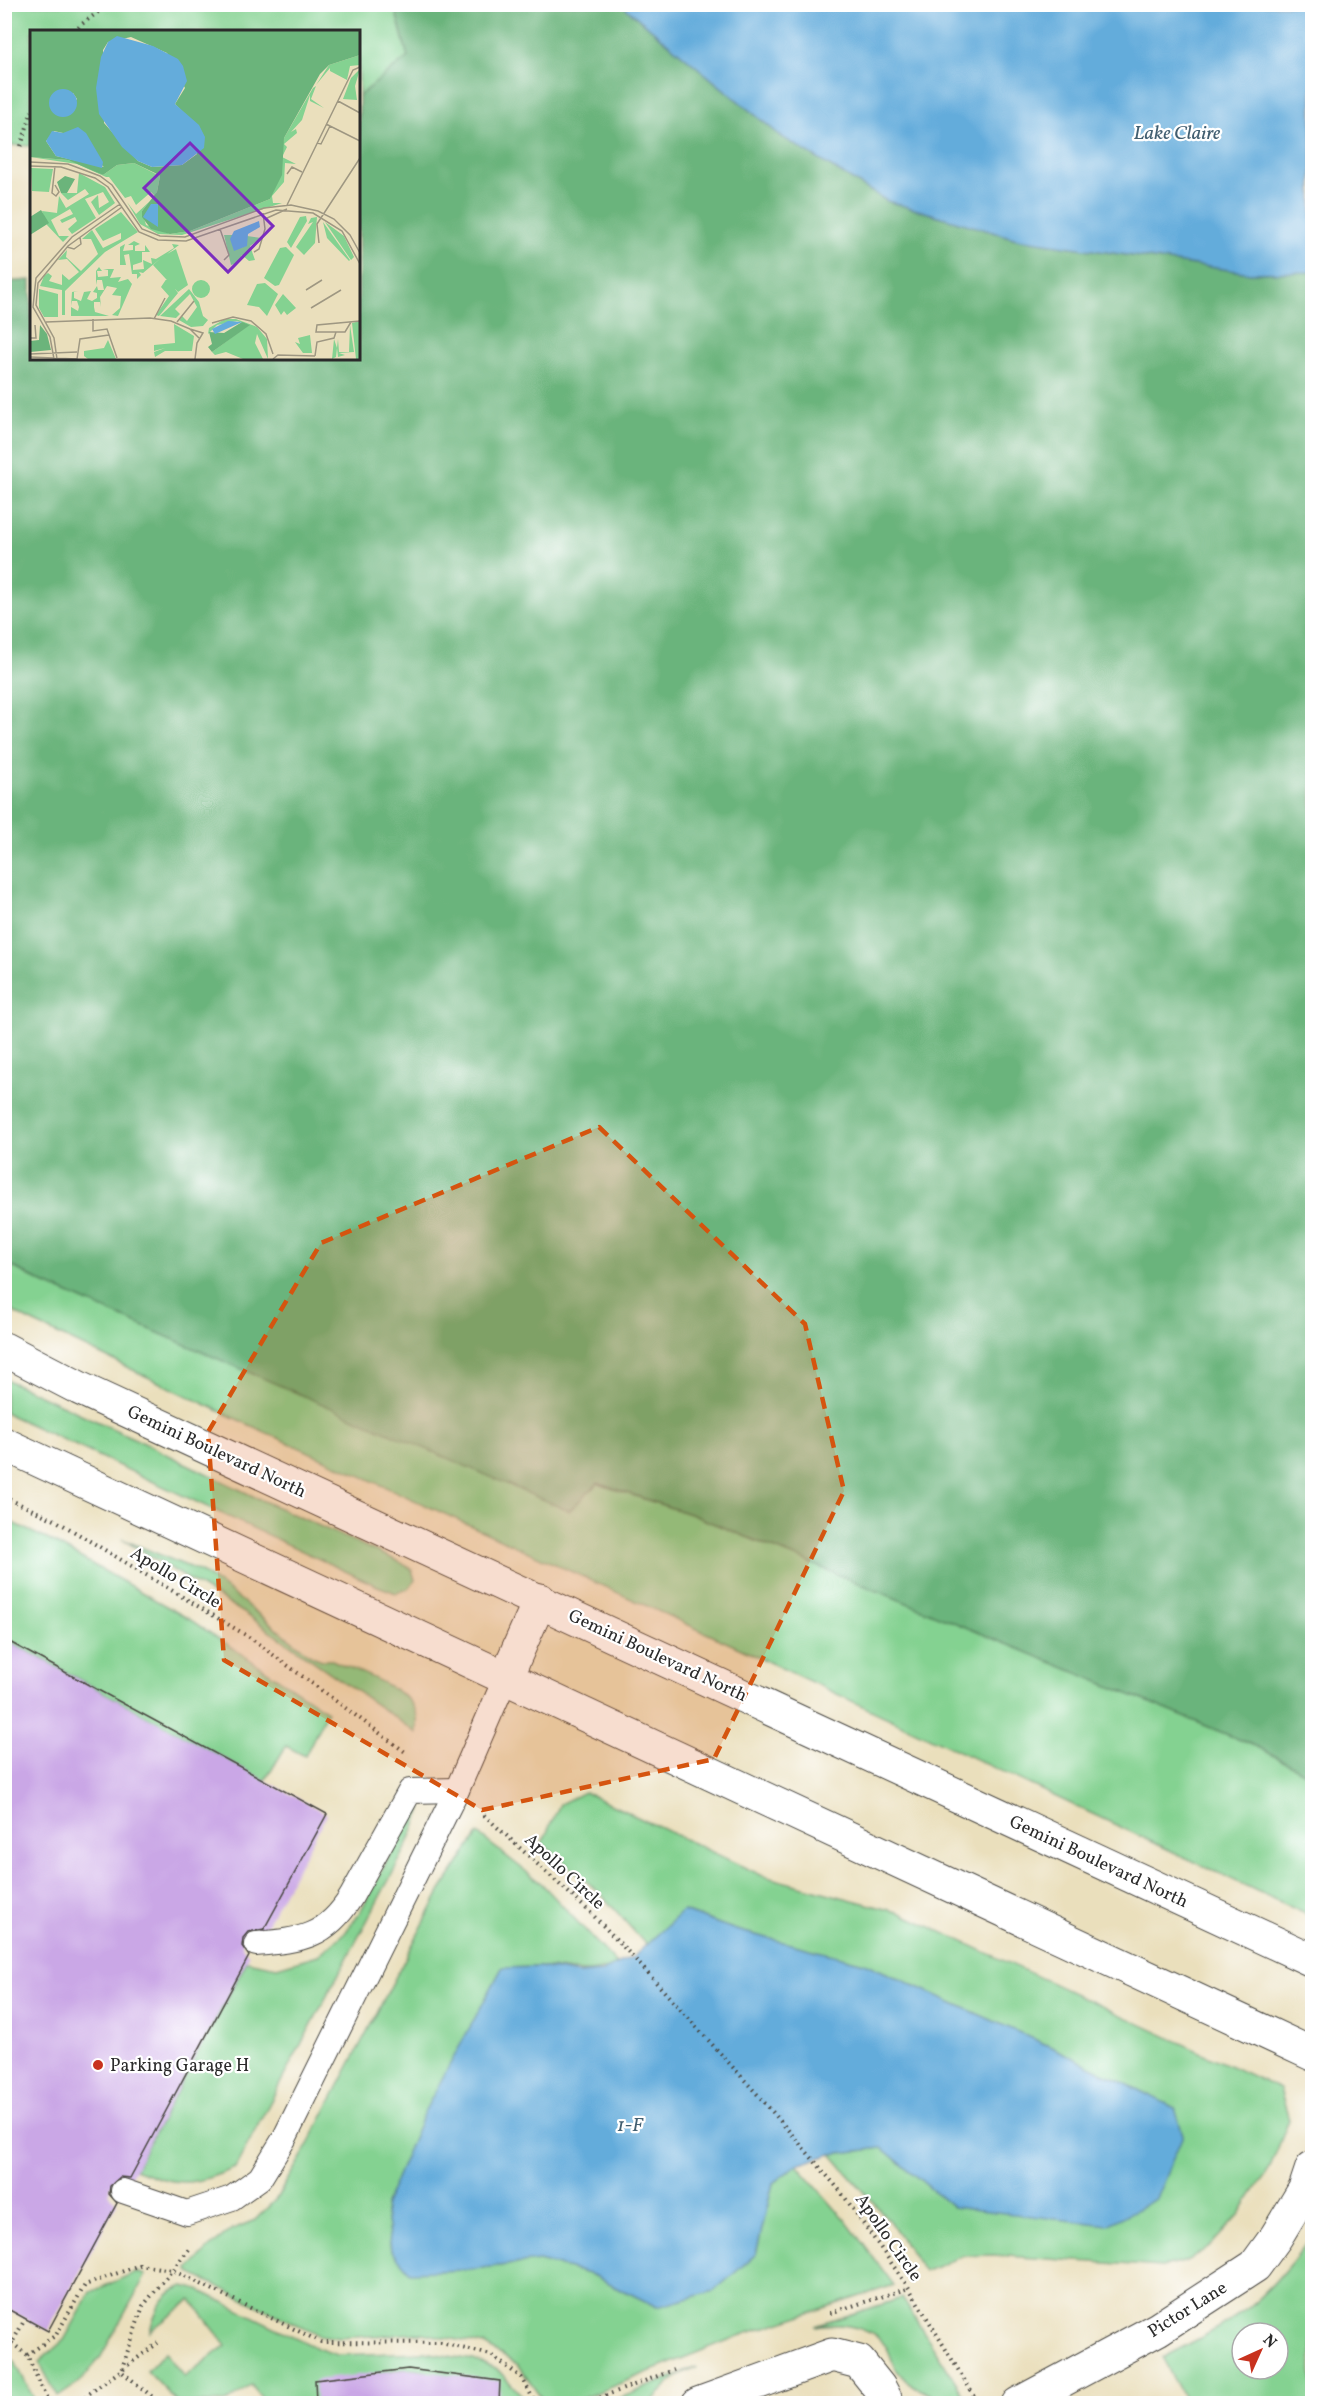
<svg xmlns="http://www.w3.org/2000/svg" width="1317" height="2408" font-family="Vollkorn,serif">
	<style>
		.green { fill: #84d291; stroke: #587e5e; stroke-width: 1.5; fill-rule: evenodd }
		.forest { fill: #6bb47b; stroke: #4b7053; stroke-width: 1.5 }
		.water { fill: #64acdb; stroke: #486c83; stroke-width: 1.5 }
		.building { fill: #caa7e6 }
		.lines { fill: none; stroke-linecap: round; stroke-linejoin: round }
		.lane-casing { stroke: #484641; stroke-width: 26 }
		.street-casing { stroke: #484641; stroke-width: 35 }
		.path { stroke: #484641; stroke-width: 4; stroke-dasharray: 1.5 4.5; stroke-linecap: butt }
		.lane { stroke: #fff; stroke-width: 24 }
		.street { stroke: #fff; stroke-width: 33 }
		.marked { fill: #d5540f; fill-opacity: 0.2; stroke: #d5540f; stroke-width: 4.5; stroke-dasharray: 12 8; stroke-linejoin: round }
		.poi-dot { fill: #c8321e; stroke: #fff; stroke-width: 2 }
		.labels { text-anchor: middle; stroke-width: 4.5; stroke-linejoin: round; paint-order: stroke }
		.street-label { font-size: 18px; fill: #2b2b2b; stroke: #fff }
		.poi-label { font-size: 18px; fill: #2b2b2b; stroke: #fff; text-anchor: start }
		.water-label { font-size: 20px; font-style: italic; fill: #425f71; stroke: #fff }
		.inset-road { fill: none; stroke: #9e9782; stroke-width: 1.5 }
		.view { fill: #7b2cbf; fill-opacity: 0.15; stroke: #7b2cbf; stroke-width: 3 }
		.inset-edge { fill: none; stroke: #2b2b2b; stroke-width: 3 }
	</style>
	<rect width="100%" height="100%" fill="#fff"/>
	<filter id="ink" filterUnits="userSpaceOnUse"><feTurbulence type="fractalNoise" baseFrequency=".0167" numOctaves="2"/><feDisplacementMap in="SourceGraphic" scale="12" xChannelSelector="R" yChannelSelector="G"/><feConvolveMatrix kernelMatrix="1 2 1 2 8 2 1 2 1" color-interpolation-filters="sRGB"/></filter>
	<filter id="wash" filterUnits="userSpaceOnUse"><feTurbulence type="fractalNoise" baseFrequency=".008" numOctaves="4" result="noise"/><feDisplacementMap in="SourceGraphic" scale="24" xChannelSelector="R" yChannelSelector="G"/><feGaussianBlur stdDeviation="1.35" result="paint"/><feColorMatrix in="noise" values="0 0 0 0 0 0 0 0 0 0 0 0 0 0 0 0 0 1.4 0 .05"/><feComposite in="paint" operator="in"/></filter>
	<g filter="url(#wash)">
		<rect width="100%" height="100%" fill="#eadfbc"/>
		<!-- green -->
		<g class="green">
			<polygon points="4,5 394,5 408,57 359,96 358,32 32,32 31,146 5,145"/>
			<polygon points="4,1262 41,1282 241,1368 693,1515 1260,1748 1312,1777 1312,1917 739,1648 232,1417 28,1320 5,1307"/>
			<polygon points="5,1379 144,1443 259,1499 400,1562 412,1570 415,1580 408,1589 396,1593 375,1585 12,1416 5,1412"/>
			<polygon points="4,1519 51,1541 189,1619 327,1711 305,1756 286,1746 265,1781 5,1639"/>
			<path d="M 122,1539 L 201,1572 L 224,1587 L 312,1656 L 322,1660 L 332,1660 C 353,1670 401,1686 413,1706 C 419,1714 417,1724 417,1733 L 244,1613 Z"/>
			<polygon points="584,1792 763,1876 901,1913 1280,2089 1289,2120 1270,2168 1240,2214 1211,2245 1188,2261 1162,2267 993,2255 962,2256 924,2272 887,2218 831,2154 882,2148 953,2207 1175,2108 1047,2045 864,1963 736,1930 684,1911 646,1945 601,1894 542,1843 560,1804"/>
			<path d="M 416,1808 L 422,1809 L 407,1846 L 235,2168 C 191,2186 180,2187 135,2169 L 247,1961 L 277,1967 L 318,1955 L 345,1933 L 360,1912 L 411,1815 Z"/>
			<path d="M 478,1834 L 542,1884 L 617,1964 C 587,1979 571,1969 539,1967 C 527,1967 514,1968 502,1968 L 424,2114 L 385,2205 L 391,2250 L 410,2271 L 465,2270 L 539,2261 L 593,2275 L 657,2307 L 756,2254 L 773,2183 L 797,2165 L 846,2221 L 894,2285 L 736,2337 L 576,2401 L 563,2403 L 544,2402 L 517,2364 L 484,2345 L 422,2333 L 339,2338 L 318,2335 L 190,2273 L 189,2270 L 208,2249 L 233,2229 L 255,2220 L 276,2199 L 302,2156 L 440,1892 Z"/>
			<path d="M 1312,2236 L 1312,2403 L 1187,2403 L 1162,2358 C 1182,2347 1204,2337 1223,2325 C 1260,2303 1287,2269 1312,2236 ZM 1242,2333 L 1278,2333 L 1278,2369 L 1242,2369 Z"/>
			<polygon points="136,2272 146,2275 100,2358 80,2382 58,2397 39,2362 64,2340 91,2292"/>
			<path d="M 184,2286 L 199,2290 L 317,2348 L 337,2355 L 424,2352 L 473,2360 L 496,2368 L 529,2403 L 472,2403 C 445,2359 367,2357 341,2403 L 266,2403 L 251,2385 L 226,2403 L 178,2403 L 147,2371 L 165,2352 L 184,2377 L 226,2345 L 191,2300 L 150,2331 C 154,2313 163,2292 184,2286 Z"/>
			<path d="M 902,2298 L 966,2398 C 944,2405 909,2388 896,2369 C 891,2362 891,2351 884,2344 C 866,2325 839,2323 815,2326 Z"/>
			<polygon points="5,2360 15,2362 36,2403 5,2403"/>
			<polygon points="697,2367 675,2378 650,2403 608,2403"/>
		</g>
		<!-- forest -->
		<polygon class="forest" points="394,4 622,5 782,137 887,201 1017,239 1250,273 1312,272 1312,1777 1260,1748 693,1515 598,1483 569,1511 41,1282 5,1262 4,282 31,280 32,358 358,358 359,96 408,57"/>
		<!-- water -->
		<g class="water">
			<polygon points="622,5 1312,5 1312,272 1250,273 1017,239 887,201 782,137"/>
			<polygon points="683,1911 736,1930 864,1963 1047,2045 1175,2108 1183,2135 1156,2199 1108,2225 953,2207 882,2148 831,2154 797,2165 773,2183 756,2254 714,2291 657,2307 593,2275 539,2261 465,2270 410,2272 391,2250 385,2205 423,2114 502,1968 540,1967 579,1974 602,1972 633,1957"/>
		</g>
		<g id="blocks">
			<!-- building -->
			<g class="building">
				<polygon points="4,1639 327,1814 264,1929 248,1932 243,1938 242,1946 249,1956 130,2178 120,2177 110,2186 109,2194 117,2203 48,2331 4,2307"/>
				<polygon points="408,2369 500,2381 499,2403 316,2403 315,2380"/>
			</g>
		</g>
	</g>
	<g filter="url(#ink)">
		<use href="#blocks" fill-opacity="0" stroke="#484641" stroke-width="1.5"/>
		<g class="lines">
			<!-- lane casing -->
			<g class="lane-casing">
				<g id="lane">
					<path d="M 256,1944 C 300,1940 326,1938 351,1897 L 410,1791 L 457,1790"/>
					<polyline points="123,2191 187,2213 232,2198 260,2178 284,2139 457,1790 506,1677"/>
				</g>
			</g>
			<!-- street casing -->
			<g class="street-casing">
				<g id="street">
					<polyline points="4,1349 79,1388 1312,1960"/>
					<polyline points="4,1444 1312,2054"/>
					<polyline points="506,1677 540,1600"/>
					<polyline points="698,2404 832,2355 859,2362 879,2387 888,2404"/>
					<polyline points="1018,2404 1158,2329 1255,2266 1276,2237 1305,2189 1312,2168"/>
				</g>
			</g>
			<!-- path -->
			<g class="path">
				<polyline points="175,4 199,4"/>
				<polyline points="74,32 82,24 109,4"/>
				<polyline points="21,146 32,111"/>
				<polyline points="4,1497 55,1520 249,1637 408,1754"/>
				<polyline points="484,1815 593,1915 633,1957 758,2095 841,2192 909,2288 977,2401"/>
				<polyline points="830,2313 909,2288"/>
				<polyline points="12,2343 27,2355"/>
				<polyline points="4,2347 12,2343 25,2319"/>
				<polyline points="49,2404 27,2355 56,2335 85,2285 140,2265 172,2270 321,2342 441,2343 491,2355 522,2378 536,2404"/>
				<polyline points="75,2404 158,2343"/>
				<polyline points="161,2404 121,2371 143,2306 190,2248"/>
				<polyline points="583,2404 674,2370"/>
			</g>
			<!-- lane -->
			<use href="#lane" class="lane"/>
			<!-- street -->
			<use href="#street" class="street"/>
		</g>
	</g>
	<!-- marked area -->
	<path class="marked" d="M 599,1127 L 805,1324 L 844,1491 L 714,1759 L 482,1810 L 224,1660 L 208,1432 L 321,1243 Z"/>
	<!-- markers -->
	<circle class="poi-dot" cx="98" cy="2065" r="6"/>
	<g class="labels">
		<!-- street labels -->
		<g class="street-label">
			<text transform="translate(217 1451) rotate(25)" y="6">Gemini Boulevard North</text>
			<text transform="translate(176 1577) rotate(31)" y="6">Apollo Circle</text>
			<text transform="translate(658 1655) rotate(25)" y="6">Gemini Boulevard North</text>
			<text transform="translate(1099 1861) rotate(25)" y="6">Gemini Boulevard North</text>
			<text transform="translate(565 1871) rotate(43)" y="6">Apollo Circle</text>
			<text transform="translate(889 2237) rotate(55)" y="6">Apollo Circle</text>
			<text transform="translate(1187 2309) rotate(-32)" y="6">Pictor Lane</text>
		</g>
		<!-- poi labels -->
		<g class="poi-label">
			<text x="110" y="2071">Parking Garage H</text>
		</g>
		<!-- water labels -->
		<g class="water-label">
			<text x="1177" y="139">Lake Claire</text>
			<text x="630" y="2131">1-F</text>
		</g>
	</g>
	<!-- overview -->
	<g transform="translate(30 30)">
		<rect width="330" height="330" fill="#eadfbc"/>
		<path d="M 330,25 L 330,35 L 320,36 L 317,50 L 300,41 L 300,38 L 286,55 L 299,35 ZM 330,39 L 325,56 L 327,70 L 313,69 L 321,48 ZM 286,56 L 281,69 L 294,78 L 280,71 L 280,65 L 272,90 L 261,102 L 266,99 L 267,103 L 254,114 L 257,117 L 252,127 L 266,134 L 255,133 L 254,152 L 242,166 L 243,173 L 252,173 L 152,205 L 128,204 L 110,194 L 97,172 L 106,184 L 120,171 L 112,181 L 116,195 L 140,204 L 160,201 L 240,169 L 254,108 L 283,58 ZM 0,127 L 38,130 L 51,134 L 73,145 L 87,135 L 104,133 L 130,146 L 127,162 L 125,166 L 121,162 L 106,175 L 101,166 L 95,168 L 79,147 L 76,147 L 47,134 ZM 1,138 L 23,139 L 19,162 L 2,161 ZM 49,143 L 75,157 L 85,173 L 69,185 L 61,172 L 68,165 L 69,178 L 79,172 L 73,162 L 55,169 L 66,188 L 42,204 L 38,199 L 47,191 L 45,187 L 32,193 L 30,190 L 43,184 L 40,179 L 21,190 L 29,206 L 39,206 L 33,212 L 17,195 L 12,181 L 27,183 L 29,166 L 36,178 L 59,164 L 55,159 L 38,170 L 31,163 L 47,163 ZM 91,182 L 108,202 L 75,222 L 35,261 L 35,285 L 32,285 L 32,260 L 10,256 L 14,246 L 18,243 L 22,246 L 19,251 L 32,255 L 32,244 L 39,250 L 49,242 L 37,229 L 28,230 L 37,220 L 36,227 L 51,241 L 68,224 L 61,209 L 52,209 L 62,200 L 73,218 L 91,209 L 91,203 L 73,211 L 65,199 ZM 276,186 L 277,191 L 261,218 L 257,212 L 270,187 ZM 287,187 L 285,213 L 274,225 L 266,217 L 283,192 L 278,194 L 281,188 ZM 293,192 L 320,230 L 319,231 L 297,208 ZM 295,192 L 314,206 L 324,227 L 321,230 ZM 194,205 L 204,205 L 211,218 L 217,215 L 217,206 L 231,208 L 220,216 L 225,230 L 219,231 L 212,225 L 208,233 L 201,235 ZM 104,211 L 110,214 L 105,216 L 105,221 L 115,221 L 115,215 L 120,222 L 112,222 L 112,232 L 103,235 L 103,240 L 114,239 L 113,230 L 122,234 L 121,228 L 126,229 L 144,218 L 142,214 L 149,215 L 137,224 L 146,219 L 158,255 L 148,262 L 123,235 L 131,228 L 113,243 L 109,242 L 111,245 L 107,249 L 107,244 L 102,244 L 99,224 L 94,225 L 96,235 L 90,235 L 90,217 L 95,214 L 93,221 L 103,220 L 103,215 L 98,215 ZM 256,217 L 264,225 L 249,255 L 245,256 L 234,248 L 250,218 ZM 69,237 L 72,241 L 67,241 L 68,247 L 78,246 L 78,240 L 73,239 L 84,239 L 80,248 L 91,247 L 88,252 L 98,249 L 102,254 L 88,286 L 82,285 L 90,278 L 91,266 L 82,265 L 87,258 L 77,256 L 70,267 L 71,277 L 70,272 L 64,272 L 64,277 L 65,282 L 79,286 L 41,286 L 41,277 L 48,281 L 49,277 L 47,271 L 42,271 L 41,276 L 42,262 L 48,261 L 44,262 L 44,268 L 51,271 L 54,262 L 61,261 L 57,269 L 62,271 L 67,268 L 67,263 L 63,262 L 67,256 L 68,260 L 74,260 L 72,250 L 67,250 L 66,255 L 66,241 ZM 137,248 L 148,263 L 129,286 L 126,285 L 139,266 L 131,257 ZM162 259a9 9 0 1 1 18 0a9 9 0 1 1-18 0ZM 235,253 L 248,264 L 237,286 L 229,277 L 217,275 L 227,254 ZM 9,259 L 28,264 L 28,287 L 14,287 L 9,278 ZM 159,259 L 169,272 L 173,286 L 178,290 L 173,296 L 161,297 L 149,290 L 152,286 L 157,291 L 167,277 L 160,264 L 145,279 L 150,284 L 146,288 L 130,286 ZM 253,264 L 266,278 L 257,285 L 254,281 L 251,285 L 245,275 ZM 195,289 L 206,289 L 227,297 L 237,309 L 238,329 L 227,304 L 225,313 L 233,329 L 213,329 L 196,322 L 185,325 L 182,322 L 219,295 L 207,291 L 187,295 L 178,304 L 179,298 ZM 330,291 L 330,329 L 326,329 L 322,293 ZM 144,294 L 164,306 L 162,321 L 135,321 L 125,327 L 124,322 L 135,318 L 124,321 L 124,315 L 145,313 ZM 320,295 L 324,322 L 309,323 L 315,325 L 308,327 L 307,318 L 306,327 L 302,329 L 304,309 L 307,318 L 308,309 L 309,322 L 319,322 ZM 280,305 L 282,323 L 273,323 L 265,312 L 270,314 L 268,308 ZM 78,310 L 86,329 L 58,329 L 54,326 L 54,321 L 74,318 Z" fill="#84d291"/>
		<path d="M 0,1 L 330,1 L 330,25 L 299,35 L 290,44 L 254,108 L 252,145 L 240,169 L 160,201 L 140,204 L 121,199 L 112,187 L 112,181 L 127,162 L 130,146 L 125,143 L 104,133 L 87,135 L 73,145 L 38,130 L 0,127 ZM 101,7 L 137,23 L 155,58 L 145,74 L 155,84 L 167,124 L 152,135 L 122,137 L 108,131 L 74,93 L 73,20 L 78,12 ZM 43,63 L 47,69 L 34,86 L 23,82 ZM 24,101 L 33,103 L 74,137 L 26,126 L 16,111 ZM 35,146 L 45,149 L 37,163 L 31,163 L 27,152 ZM 11,180 L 19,193 L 0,205 L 0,187 ZM 212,292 L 220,295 L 182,322 L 178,317 L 182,314 L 179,302 L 194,303 ZM 10,295 L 17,304 L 21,320 L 0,322 L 0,311 L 9,310 Z" fill="#6bb47b" fill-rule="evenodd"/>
		<path d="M 87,6 L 123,16 L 148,29 L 153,36 L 157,51 L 145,74 L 169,95 L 175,107 L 174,118 L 152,135 L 122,137 L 108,131 L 92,117 L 69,84 L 66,58 L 71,27 L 78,12 ZM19 73a14 14 0 1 1 28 0a14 14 0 1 1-28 0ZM 48,97 L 56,103 L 73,132 L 72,138 L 26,126 L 16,111 L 22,101 L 33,103 ZM 121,174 L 128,174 L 128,197 L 113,187 ZM 229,191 L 230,197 L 218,204 L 217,216 L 204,221 L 200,209 L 204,201 ZM 198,291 L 212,292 L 185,304 L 182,299 Z" fill="#64acdb"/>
		<path class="inset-road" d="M 308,71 L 330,83M 296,94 L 330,111M 287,113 L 291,114 L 300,96M 0,132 L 38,134 L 70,146 L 82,155 L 112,199 L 130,206 L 155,207 L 234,178 L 261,175 L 288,181 L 304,189 L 320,205 L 330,223M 0,136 L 31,137 L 65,148 L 78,157 L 109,202 L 128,210 L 156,211 L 246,180 L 283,183 L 312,201 L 330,234M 257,144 L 262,137 L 272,142M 25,155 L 29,162 L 26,166 L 22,163 L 25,136M 257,175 L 323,40 L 330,37M 235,189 L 257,179M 190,199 L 199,225 L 194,230M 289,213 L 287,194 L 330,128M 37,217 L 44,219 L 51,214 L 50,207M 224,222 L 229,219 L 235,199 L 233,183M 276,260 L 292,250M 281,278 L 311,260M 63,289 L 63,301 L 77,299 L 87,328M 124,289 L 135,268M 16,292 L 120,288 L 141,291 L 160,299M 147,292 L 164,271M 321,292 L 315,302 L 286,302 L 287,295 L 330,291M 182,293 L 203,287 L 221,291 L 236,304 L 243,324M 0,308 L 6,308 L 5,295M 0,324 L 47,322M 285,326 L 287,312 L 304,308 L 306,302M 0,327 L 47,329M 24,329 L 20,307 L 3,277 L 6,248 L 42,207 L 90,174M 27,329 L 24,308 L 6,275 L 8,253 L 38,216 L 92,177M 47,329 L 50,309 L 79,305M 165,329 L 167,313 L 173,303 L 160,299 L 169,308M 243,329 L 248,325 L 285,326"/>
		<path class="view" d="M 160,113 L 243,196 L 198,242 L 114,158 Z"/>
		<rect width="330" height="330" class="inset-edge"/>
	</g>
	<!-- margin -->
	<rect width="1317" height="2408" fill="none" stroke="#fff" stroke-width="24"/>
	<!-- north arrow -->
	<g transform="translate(1260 2351) rotate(45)"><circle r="28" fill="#ffffff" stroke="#aaaaaa" stroke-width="1.5"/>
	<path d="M0-4.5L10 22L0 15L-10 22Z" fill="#c8321e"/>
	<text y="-9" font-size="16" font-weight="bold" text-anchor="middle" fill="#2b2b2b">N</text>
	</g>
</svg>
